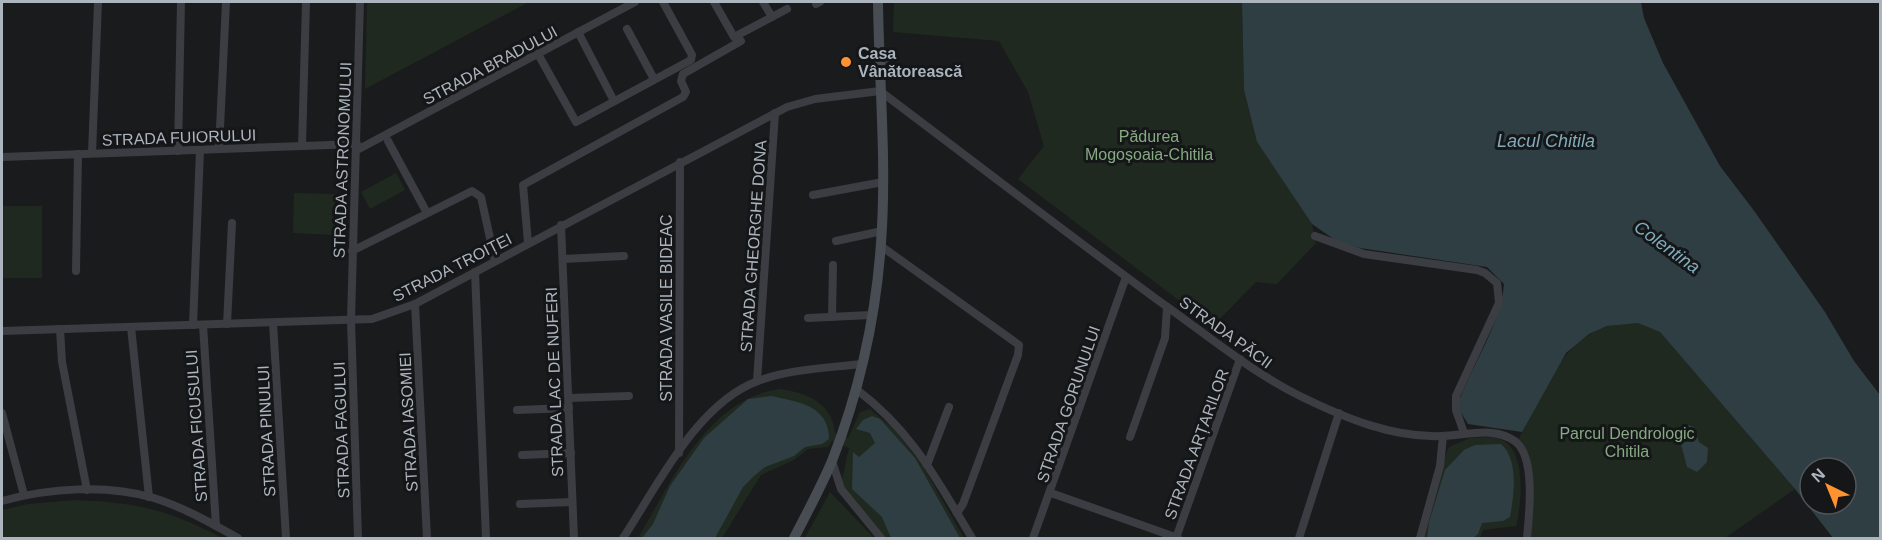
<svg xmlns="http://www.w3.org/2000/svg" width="1882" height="540" font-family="Arial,sans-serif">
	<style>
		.green { fill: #20291f }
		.water { fill: #2e3e43; fill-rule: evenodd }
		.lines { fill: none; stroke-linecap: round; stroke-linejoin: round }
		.minor { stroke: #3b3d42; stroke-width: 8 }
		.secondary { stroke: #484d53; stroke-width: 10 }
		.poi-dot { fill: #ff9330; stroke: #151618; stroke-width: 2 }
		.labels { text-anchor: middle; stroke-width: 6; stroke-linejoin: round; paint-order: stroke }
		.poi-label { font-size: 16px; font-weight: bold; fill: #acb4be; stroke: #151618; text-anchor: start }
		.street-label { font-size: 16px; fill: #acb4be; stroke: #151618 }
		.park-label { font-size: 16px; fill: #86aa81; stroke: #151618 }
		.water-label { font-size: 18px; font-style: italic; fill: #80abbb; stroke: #151618 }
	</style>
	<rect width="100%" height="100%" fill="#1a1b1d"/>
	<!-- green -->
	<g class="green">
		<polygon points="367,2 529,2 365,89"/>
		<polygon points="894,2 1242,2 1244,90 1257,142 1312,224 1316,243 1277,284 1256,282 1213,326 1018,179 1044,146 1028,92 999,41 893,32"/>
		<polygon points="396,173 405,190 370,209 361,192"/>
		<polygon points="294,193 335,194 334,235 293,233"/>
		<rect x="2" y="206" width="40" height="72"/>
		<path d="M 1638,323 L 1660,332 L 1795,489 L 1725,538 L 1527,538 L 1528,469 L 1517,443 L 1522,432 C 1543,393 1560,343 1605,327 C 1615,324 1627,324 1638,323 Z"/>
		<path d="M 780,389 C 808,393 832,403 835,433 L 848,438 L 860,412 L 870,409 L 899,433 L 924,468 L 964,538 L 879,538 L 841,484 L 849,448 L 832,441 L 828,447 L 808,449 L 794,460 L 761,475 L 722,538 L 638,538 C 672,481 707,399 780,389 Z"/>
		<path d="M 1470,438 C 1479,438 1491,436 1499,439 C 1527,447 1522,504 1516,526 L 1483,530 L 1480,538 L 1421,538 L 1439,469 L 1449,447 Z"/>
		<polygon points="830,492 874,538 805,538"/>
		<path d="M 76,500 C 138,503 167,509 222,538 L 2,538 L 2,510 L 28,504 Z"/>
	</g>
	<!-- water -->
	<g class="water">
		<path d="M 1242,2 L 1641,2 L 1644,18 L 1663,63 L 1720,166 L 1755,212 L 1825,312 L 1854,361 L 1880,395 L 1880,538 L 1833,538 L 1795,489 L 1660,332 L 1638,323 L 1607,326 L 1589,334 L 1566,353 L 1522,432 L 1468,424 L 1457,406 C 1471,367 1501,324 1504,284 L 1487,267 L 1360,248 L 1338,242 L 1312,224 L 1257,142 L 1244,90 ZM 1810,468 L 1846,468 L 1846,504 L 1810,504 Z"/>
		<path d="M 771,396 C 798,402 829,405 829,439 L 822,444 L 805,447 L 794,456 L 765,467 L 754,476 L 743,487 L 715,538 L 642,538 L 653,524 L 670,486 L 704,438 L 748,399 Z"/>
		<polygon points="872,416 880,419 915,458 960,538 891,538 882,517 852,489 853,452 859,457 875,443 870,433 856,429 863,420"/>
		<polygon points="1688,425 1694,427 1699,442 1708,448 1707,462 1697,472 1687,467 1678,433"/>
		<path d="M 1501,444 C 1519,460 1514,495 1510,517 L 1503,521 L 1482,523 L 1478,534 L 1473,538 L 1427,538 L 1429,522 L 1445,470 L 1464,450 L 1475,445 Z"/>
	</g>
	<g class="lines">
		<!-- minor -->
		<g class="minor">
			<polyline points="714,2 734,37 787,9"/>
			<polyline points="763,2 772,17"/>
			<polyline points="816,4 820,2"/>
			<polyline points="627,29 654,79"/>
			<polyline points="578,32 614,101"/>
			<polyline points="538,54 576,122 691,60 692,55 663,2"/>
			<polyline points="879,64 893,55"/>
			<polyline points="388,141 427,213"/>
			<polyline points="302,146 306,2"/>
			<polyline points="219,149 226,2"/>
			<polyline points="357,150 635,2"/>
			<polyline points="178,151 181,2"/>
			<polyline points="92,153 98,2"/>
			<polyline points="2,157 357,144"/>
			<polyline points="813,195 883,182"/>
			<polyline points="561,225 574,538"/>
			<polyline points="1315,236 1364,254 1477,270 1485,273 1497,283 1499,303 1456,396 1456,410 1464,433"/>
			<polyline points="836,241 882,231"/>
			<polyline points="528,243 523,185 683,97 686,92 681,81 683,74 741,41"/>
			<polyline points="881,246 1019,345 1018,355 963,504 957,513"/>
			<polyline points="352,251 472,191 481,197 495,261"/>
			<polyline points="563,259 624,256"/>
			<polyline points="76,271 78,154"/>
			<polyline points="475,272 486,538"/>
			<polyline points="415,304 427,538"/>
			<polyline points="832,317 833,265"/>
			<polyline points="808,318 871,315"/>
			<polyline points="273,323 286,538"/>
			<polyline points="227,324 232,223"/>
			<polyline points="193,325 200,150"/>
			<polyline points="203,325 216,526"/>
			<polyline points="131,327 149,497"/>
			<polyline points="60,329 62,362 87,490"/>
			<path d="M 2,331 L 372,319 L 415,304 L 787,107 L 815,99 L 880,91 C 973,161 1065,232 1159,301 C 1206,334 1251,372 1302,397 C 1345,418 1393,438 1441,436 C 1465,436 1494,425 1516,442 C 1536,459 1529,515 1527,538"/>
			<polyline points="757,381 775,113"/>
			<path d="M 856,389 C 912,431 937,480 972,538"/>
			<polyline points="569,398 629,396"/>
			<polyline points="517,410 569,408"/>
			<polyline points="2,413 24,495"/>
			<polyline points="1130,437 1165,338 1167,307"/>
			<polyline points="679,453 680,162"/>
			<polyline points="522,455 571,453"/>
			<polyline points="832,461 841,489 881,538"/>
			<polyline points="927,465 949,407"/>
			<polyline points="1051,493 1178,538"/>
			<path d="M 2,501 C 49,488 107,484 154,498 C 183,507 211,523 238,538"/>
			<polyline points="520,504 572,502"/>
			<polyline points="358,538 351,320 360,2"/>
			<path d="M 623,538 C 657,487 697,403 758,381 C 790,369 827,368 861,364"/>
			<polyline points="1033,538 1126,277"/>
			<polyline points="1176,538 1240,359"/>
			<polyline points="1299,538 1339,413"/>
			<polyline points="1420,538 1440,466 1443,436"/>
		</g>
		<!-- secondary -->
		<path class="secondary" d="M 794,538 C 807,513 821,487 832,461 C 859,392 876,316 881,243 C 887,163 879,82 878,2"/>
	</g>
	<!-- markers -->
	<circle class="poi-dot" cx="846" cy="62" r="6"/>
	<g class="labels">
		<!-- poi labels -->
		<g class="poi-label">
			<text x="858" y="59">Casa<tspan x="858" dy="18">Vânătorească</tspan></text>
		</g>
		<!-- street labels -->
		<g class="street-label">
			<text transform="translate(490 65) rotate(-28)" y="6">STRADA BRADULUI</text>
			<text transform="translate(179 137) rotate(-2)" y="6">STRADA FUIORULUI</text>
			<text transform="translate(342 160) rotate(-88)" y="6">STRADA ASTRONOMULUI</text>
			<text transform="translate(753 246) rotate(-86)" y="6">STRADA GHEORGHE DONA</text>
			<text transform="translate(452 267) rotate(-27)" y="6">STRADA TROIȚEI</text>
			<text transform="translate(666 308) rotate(-90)" y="6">STRADA VASILE BIDEAC</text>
			<text transform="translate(1226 332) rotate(36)" y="6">STRADA PĂCII</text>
			<text transform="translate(554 382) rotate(-92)" y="6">STRADA LAC DE NUFERI</text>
			<text transform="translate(1068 404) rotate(-71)" y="6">STRADA GORUNULUI</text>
			<text transform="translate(408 422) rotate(-93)" y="6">STRADA IASOMIEI</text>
			<text transform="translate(196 426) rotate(-94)" y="6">STRADA FICUSULUI</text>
			<text transform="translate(341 430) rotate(-92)" y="6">STRADA FAGULUI</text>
			<text transform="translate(266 431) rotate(-93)" y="6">STRADA PINULUI</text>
			<text transform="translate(1196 444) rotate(-70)" y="6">STRADA ARȚARILOR</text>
		</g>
		<!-- park labels -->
		<g class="park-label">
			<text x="1149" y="142">Pădurea<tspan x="1149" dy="18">Mogoșoaia-Chitila</tspan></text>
			<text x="1627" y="439">Parcul Dendrologic<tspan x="1627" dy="18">Chitila</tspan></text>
		</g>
		<!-- water labels -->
		<g class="water-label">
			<text x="1546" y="147">Lacul Chitila</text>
			<text transform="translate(1667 247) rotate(36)" y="6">Colentina</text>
		</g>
	</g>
	<!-- border -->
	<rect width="1882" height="540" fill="none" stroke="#acb4be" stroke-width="6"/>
	<!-- north arrow -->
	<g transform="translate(1828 486) rotate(317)"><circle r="28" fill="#151618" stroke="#51555a" stroke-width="1.5"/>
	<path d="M0-4.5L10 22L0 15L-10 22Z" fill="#ff9330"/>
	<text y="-9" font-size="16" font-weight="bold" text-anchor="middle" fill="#acb4be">N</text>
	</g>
</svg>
